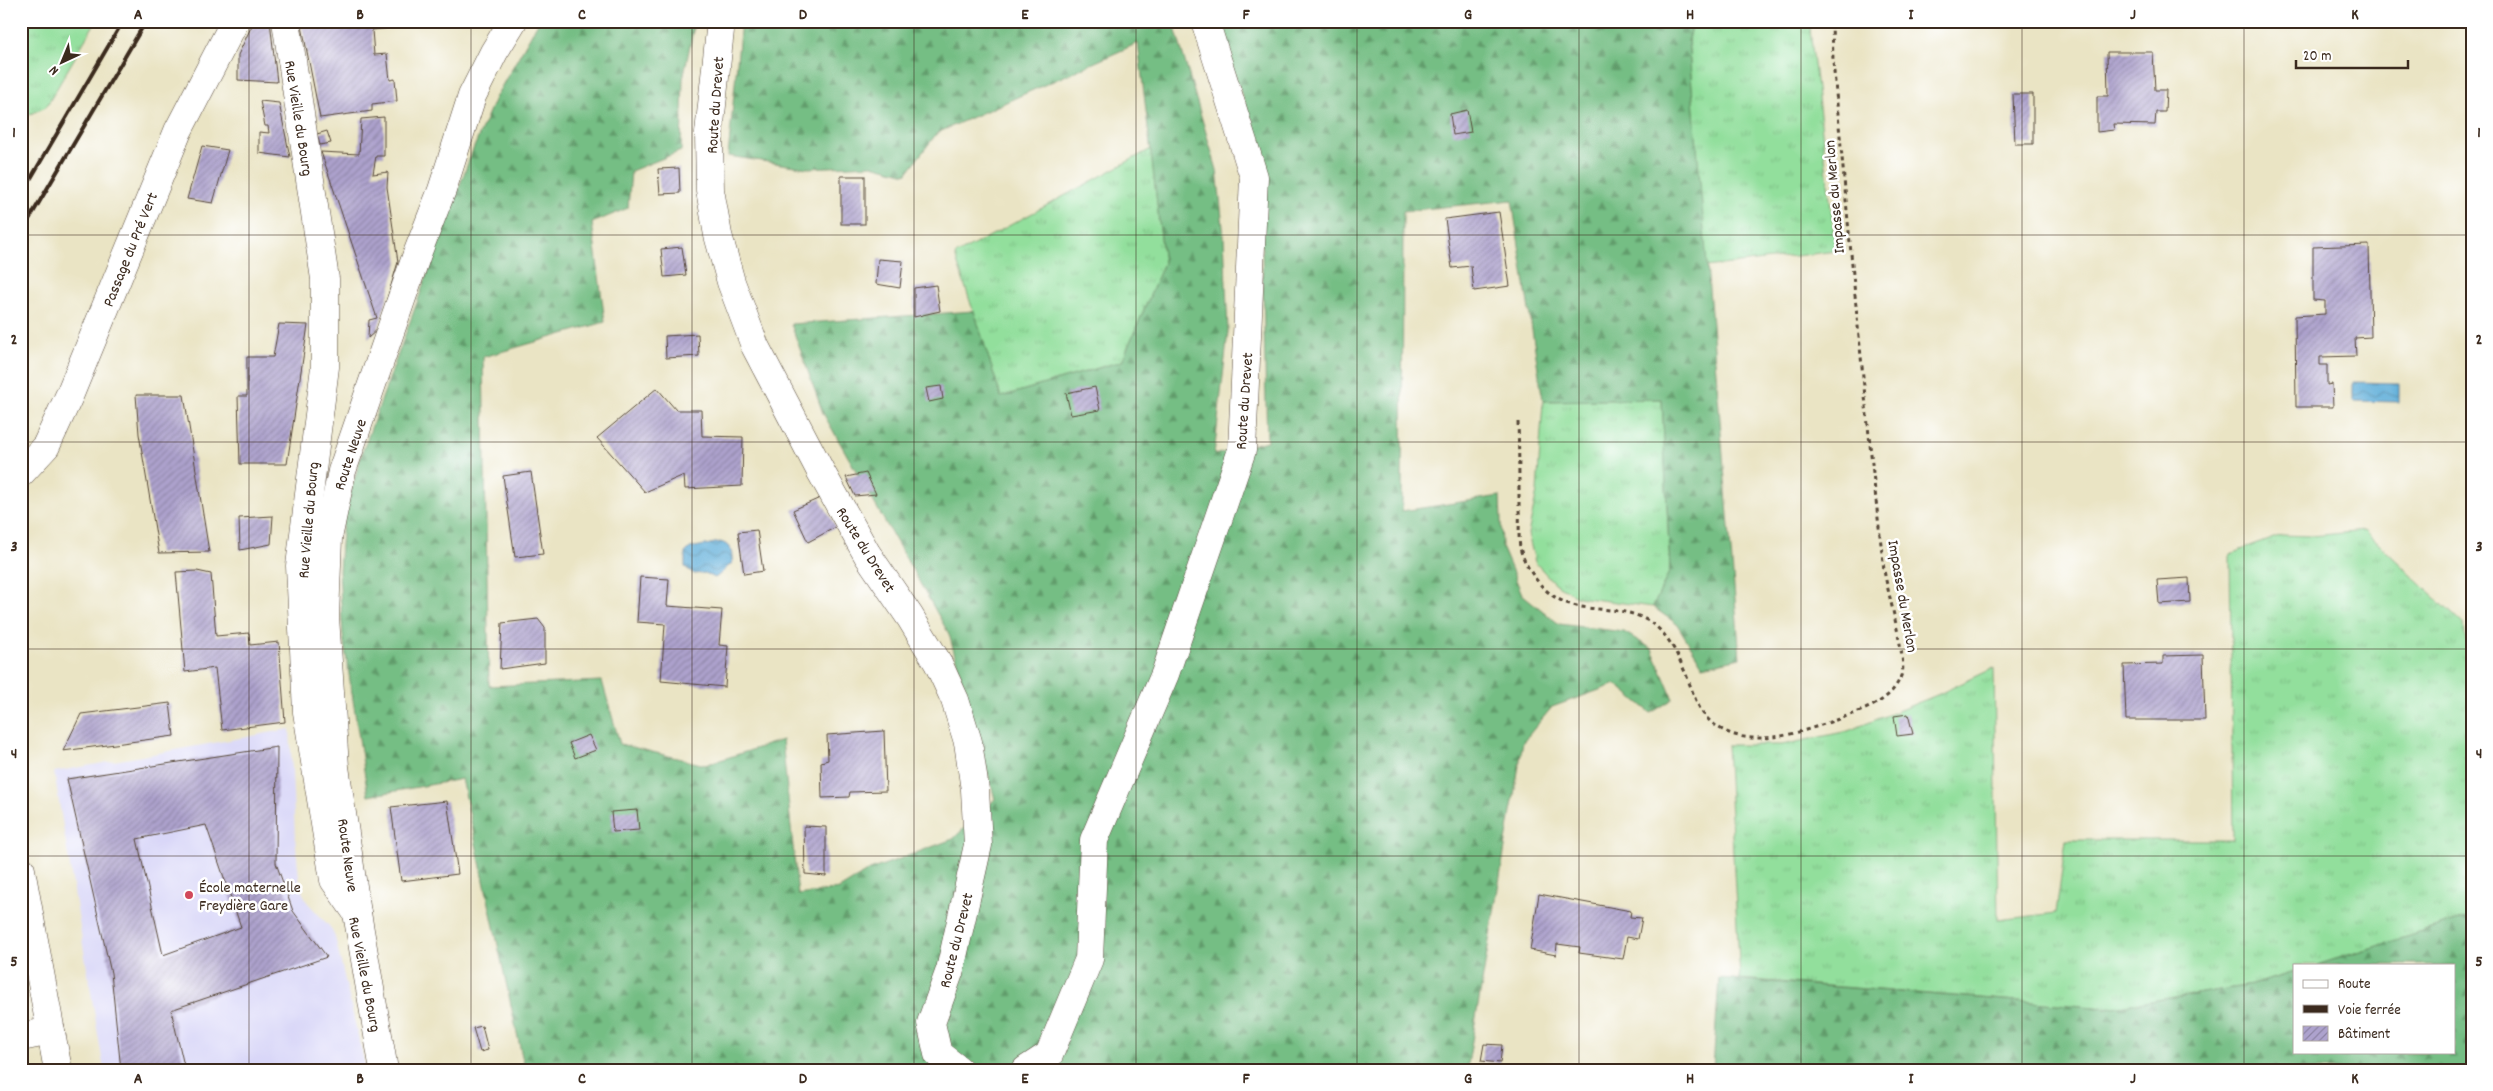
<svg xmlns="http://www.w3.org/2000/svg" width="2493" height="1091" font-family="Dekko,sans-serif">
	<style>
		.built { fill: #d9d7f8 }
		.grass { fill: url(#grass-tufts); stroke: #66845d }
		.forest { fill: url(#forest-firs); stroke: #587451 }
		.water { fill: url(#water-waves); stroke: #4d6c7c }
		.building { fill: url(#building-hatch); fill-rule: evenodd }
		.lines { fill: none; stroke-linecap: round; stroke-linejoin: round }
		.street-casing { stroke: #554637; stroke-width: 29 }
		.secondary-casing { stroke: #554637; stroke-width: 29 }
		.path { stroke: #554637; stroke-width: 3; stroke-dasharray: 4 4; stroke-linecap: butt }
		.street { stroke: #fff; stroke-width: 28 }
		.secondary { stroke: #fff; stroke-width: 28 }
		.rail { stroke: #3b2a1e; stroke-width: 4 }
		.grid { fill: none; stroke: #3b2a1e; stroke-width: 1; stroke-opacity: 0.55 }
		.poi-dot { fill: #d1495b; stroke: #fff; stroke-width: 2 }
		.labels { text-anchor: middle; stroke-width: 5; stroke-linejoin: round; paint-order: stroke }
		.street-label { font-size: 16px; fill: #3b2a1e; stroke: #fff }
		.poi-label { font-size: 16px; fill: #3b2a1e; stroke: #fff; text-anchor: start }
		.neatline { fill: none; stroke: #3b2a1e; stroke-width: 2 }
		.grid-label { font-size: 16px; text-anchor: middle; font-weight: bold; fill: #3b2a1e }
	</style>
	<defs>
		<pattern id="grass-tufts" width="24" height="20" patternUnits="userSpaceOnUse" patternTransform="scale(1.25)"><rect width="24" height="20" fill="#92df9c"/><path d="M3 7l-1-3M5 7V3M7 7l1-3M15 17l-1-3M17 17v-4M19 17l1-3" fill="none" stroke="#7fc086"/></pattern>
		<pattern id="forest-firs" width="22" height="20" patternUnits="userSpaceOnUse" patternTransform="scale(1.25)"><rect width="22" height="20" fill="#75be84"/><path d="M5 1l3.5 6h-7zM16 11l3.5 6h-7z" fill="#619b6b"/></pattern>
		<pattern id="water-waves" width="16" height="10" patternUnits="userSpaceOnUse" patternTransform="scale(1.25)"><rect width="16" height="10" fill="#5faed9"/><path d="M0 5q4-4 8 0t8 0" fill="none" stroke="#508eaf"/></pattern>
		<pattern id="building-hatch" width="6" height="6" patternUnits="userSpaceOnUse" patternTransform="scale(1.25)"><rect width="6" height="6" fill="#ada2cd"/><path d="M-1 1l2-2M0 6l6-6M5 7l2-2" fill="none" stroke="#8e84a6"/></pattern>
	</defs>
	<rect width="100%" height="100%" fill="#fff"/>
	<filter id="ink" filterUnits="userSpaceOnUse"><feTurbulence type="fractalNoise" baseFrequency=".02" numOctaves="2"/><feDisplacementMap in="SourceGraphic" scale="10" xChannelSelector="R" yChannelSelector="G"/><feConvolveMatrix kernelMatrix="1 2 1 2 8 2 1 2 1" color-interpolation-filters="sRGB"/></filter>
	<filter id="wash" filterUnits="userSpaceOnUse"><feTurbulence type="fractalNoise" baseFrequency=".0096" numOctaves="4" result="noise"/><feDisplacementMap in="SourceGraphic" scale="20" xChannelSelector="R" yChannelSelector="G"/><feGaussianBlur stdDeviation="1.12" result="paint"/><feColorMatrix in="noise" values="0 0 0 0 0 0 0 0 0 0 0 0 0 0 0 0 0 1.4 0 .05"/><feComposite in="paint" operator="in"/></filter>
	<g filter="url(#wash)">
		<rect width="100%" height="100%" fill="#eae4c4"/>
		<!-- built -->
		<polygon class="built" points="290,729 295,837 300,887 307,902 330,927 335,937 366,1070 104,1070 54,772"/>
		<!-- grass -->
		<g class="grass">
			<polygon points="21,21 96,21 46,107 21,118"/>
			<polygon points="1692,21 1809,21 1836,251 1706,267 1688,39"/>
			<polygon points="1151,149 1164,263 1122,361 1001,397 955,255"/>
			<polygon points="1662,399 1670,570 1653,607 1578,597 1554,583 1535,562 1528,534 1537,492 1543,401"/>
			<polygon points="2365,531 2464,625 2472,698 2472,916 2317,965 2294,965 2294,972 2252,985 2107,1008 1740,979 1727,745 1782,745 1848,731 1937,695 1994,668 1998,920 2056,913 2066,840 2233,840 2230,554 2282,535 2311,536"/>
		</g>
		<!-- forest -->
		<g class="forest">
			<polygon points="539,21 695,21 683,79 681,151 631,171 628,208 592,223 605,322 483,357 489,686 602,681 620,744 705,765 782,740 798,895 839,889 870,870 953,839 995,799 949,634 823,413 791,324 974,311 1001,397 1122,361 1164,263 1138,43 937,133 906,174 872,165 808,168 728,156 741,21 1173,21 1217,170 1224,237 1228,332 1214,455 1267,441 1259,140 1233,72 1221,21 1692,21 1688,39 1740,658 1703,666 1677,624 1653,607 1670,570 1662,399 1543,401 1512,200 1403,211 1402,511 1500,496 1502,547 1522,594 1559,624 1624,632 1652,649 1673,699 1651,713 1616,684 1552,707 1523,742 1467,1070 525,1070 462,779 368,796 343,636 339,571 343,519 362,453 472,152 495,98"/>
			<polygon points="2472,916 2472,1070 1697,1070 1713,1069 1719,978 2107,1008 2252,985 2294,972 2294,1052 2454,1052 2454,965 2317,965"/>
		</g>
		<!-- water -->
		<g class="water">
			<polygon points="2353,382 2399,383 2399,402 2353,401"/>
			<path d="M 720,542 C 730,544 733,552 732,563 C 726,568 721,574 715,578 L 705,573 L 694,574 L 685,567 L 685,553 L 690,548 Z"/>
		</g>
		<g id="blocks">
			<!-- building -->
			<g class="building">
				<polygon points="254,21 270,21 277,82 238,80 238,55"/>
				<polygon points="301,21 391,21 392,28 372,30 374,55 387,54 390,80 395,79 397,101 372,104 372,111 320,118"/>
				<polygon points="2107,52 2153,52 2155,90 2166,90 2165,112 2156,112 2155,125 2113,124 2114,130 2097,132 2097,96 2108,96"/>
				<polygon points="2013,94 2033,94 2033,144 2015,144"/>
				<polygon points="260,101 279,103 290,157 259,153 259,132 269,133 268,126 265,126"/>
				<polygon points="1467,110 1471,132 1453,135 1450,114"/>
				<polygon points="384,117 384,156 376,156 373,174 388,172 387,187 398,262 378,329 368,338 369,320 377,318 321,152 359,154 361,119"/>
				<polygon points="327,131 331,143 320,145 317,134"/>
				<polygon points="202,146 228,150 213,203 187,199"/>
				<polygon points="679,168 680,193 660,194 658,169"/>
				<rect x="841" y="176" width="24" height="48"/>
				<polygon points="1499,212 1510,286 1474,291 1471,266 1452,268 1445,219"/>
				<polygon points="2369,245 2371,337 2355,338 2356,356 2320,357 2320,365 2327,365 2327,385 2332,384 2333,407 2296,407 2295,316 2325,314 2325,301 2313,300 2313,247"/>
				<polygon points="682,247 686,275 664,277 661,249"/>
				<polygon points="878,259 903,261 900,288 876,284"/>
				<polygon points="936,285 940,311 914,317 914,288"/>
				<polygon points="279,324 308,325 287,464 240,464 238,396 247,396 247,357 273,357"/>
				<polygon points="698,334 699,356 666,358 665,336"/>
				<polygon points="941,386 943,399 929,402 926,388"/>
				<polygon points="1095,387 1100,410 1071,415 1066,393"/>
				<polygon points="657,388 676,410 701,410 702,436 743,437 742,486 685,489 684,475 645,492 597,438"/>
				<polygon points="136,395 184,395 209,552 159,553 139,434"/>
				<polygon points="531,472 543,554 515,557 503,476"/>
				<polygon points="866,473 876,494 855,496 846,477"/>
				<polygon points="820,498 836,527 808,542 793,510"/>
				<polygon points="273,516 271,544 240,550 239,518"/>
				<polygon points="757,530 763,571 744,574 738,532"/>
				<polygon points="197,571 211,574 216,636 249,633 250,645 279,642 285,722 222,730 215,668 185,672 176,572"/>
				<polygon points="640,577 669,579 667,606 722,610 719,645 728,646 725,687 661,681 665,624 637,622"/>
				<polygon points="2189,578 2190,602 2159,604 2157,580"/>
				<polygon points="538,619 545,628 545,663 500,669 502,623"/>
				<polygon points="2203,655 2205,720 2126,720 2124,665 2163,664 2163,656"/>
				<polygon points="170,703 174,736 63,751 81,714"/>
				<polygon points="1908,714 1913,734 1897,736 1894,716"/>
				<polygon points="884,731 886,791 850,792 849,797 822,798 821,762 828,760 827,735"/>
				<polygon points="589,735 596,750 575,758 569,743"/>
				<path d="M 277,747 L 276,863 L 293,911 L 327,957 L 171,1010 L 185,1070 L 121,1070 L 111,973 L 67,779 ZM 206,825 L 241,927 L 163,955 L 137,839 Z"/>
				<polygon points="447,801 458,874 401,881 391,807"/>
				<polygon points="637,810 639,830 613,832 611,812"/>
				<polygon points="804,826 826,827 826,876 805,874"/>
				<polygon points="1539,894 1631,911 1630,917 1642,918 1638,939 1627,937 1623,959 1579,953 1580,947 1557,944 1556,955 1530,950"/>
				<polygon points="482,1026 488,1050 480,1052 473,1028"/>
				<polygon points="1484,1044 1502,1045 1500,1063 1481,1061"/>
			</g>
		</g>
	</g>
	<g filter="url(#ink)">
		<use href="#blocks" fill-opacity="0" stroke="#554637" stroke-width="1"/>
		<g class="lines">
			<!-- street casing -->
			<g class="street-casing">
				<g id="street">
					<polyline points="286,21 325,279 325,367 300,566 307,712 334,880 357,913"/>
					<polyline points="721,21 709,133 710,190 718,235 731,282 755,346 821,472 867,554 910,617 938,663 955,700 968,742 975,790 978,845 950,970 931,1023 938,1054 959,1070"/>
					<polyline points="21,473 46,446 70,394 178,131 235,21"/>
					<polyline points="21,870 58,1070"/>
					<polyline points="21,1037 51,1031"/>
					<polyline points="1026,1070 1049,1055 1089,959 1094,840 1165,674 1242,450 1254,177 1205,21"/>
				</g>
			</g>
			<!-- secondary casing -->
			<g class="secondary-casing">
				<polyline id="secondary" points="384,1070 357,913 335,767 325,617 328,538 342,471 417,254 442,190 472,96 494,52 513,21"/>
			</g>
			<!-- path -->
			<path class="path" d="M 1518,422 C 1519,452 1519,481 1519,510 C 1520,522 1518,535 1520,547 C 1521,555 1528,568 1533,575 C 1568,626 1612,597 1650,622 C 1669,635 1676,652 1685,672 C 1691,686 1696,706 1706,717 C 1739,753 1793,735 1833,721 C 1860,711 1892,704 1902,673 C 1907,660 1887,590 1884,570 C 1864,401 1849,231 1833,61 L 1832,21"/>
			<!-- street -->
			<use href="#street" class="street"/>
			<!-- secondary -->
			<use href="#secondary" class="secondary"/>
			<!-- rail -->
			<g class="rail">
				<polyline points="21,195 123,21"/>
				<polyline points="21,233 146,21"/>
			</g>
		</g>
	</g>
	<!-- grid -->
	<path class="grid" d="M 249,21 L 249,1070M 471,21 L 471,1070M 692,21 L 692,1070M 914,21 L 914,1070M 1136,21 L 1136,1070M 1357,21 L 1357,1070M 1579,21 L 1579,1070M 1801,21 L 1801,1070M 2022,21 L 2022,1070M 2244,21 L 2244,1070M 21,235 L 2472,235M 21,442 L 2472,442M 21,649 L 2472,649M 21,856 L 2472,856"/>
	<!-- markers -->
	<circle class="poi-dot" cx="189" cy="895" r="5"/>
	<g class="labels">
		<!-- street labels -->
		<g class="street-label">
			<text transform="translate(714 105) rotate(-86)" y="6">Route du Drevet</text>
			<text transform="translate(300 118) rotate(81)" y="6">Rue Vieille du Bourg</text>
			<text transform="translate(1833 197) rotate(-95)" y="6">Impasse du Merlon</text>
			<text transform="translate(129 249) rotate(-68)" y="6">Passage du Pré Vert</text>
			<text transform="translate(1243 401) rotate(-86)" y="6">Route du Drevet</text>
			<text transform="translate(349 454) rotate(-72)" y="6">Route Neuve</text>
			<text transform="translate(307 520) rotate(-85)" y="6">Rue Vieille du Bourg</text>
			<text transform="translate(867 549) rotate(58)" y="6">Route du Drevet</text>
			<text transform="translate(1904 596) rotate(80)" y="6">Impasse du Merlon</text>
			<text transform="translate(349 855) rotate(82)" y="6">Route Neuve</text>
			<text transform="translate(955 940) rotate(-76)" y="6">Route du Drevet</text>
			<text transform="translate(366 974) rotate(79)" y="6">Rue Vieille du Bourg</text>
		</g>
		<!-- poi labels -->
		<g class="poi-label">
			<text x="199" y="892">École maternelle<tspan x="199" dy="18">Freydière Gare</tspan></text>
		</g>
	</g>
	<!-- margin -->
	<rect width="2493" height="1091" fill="none" stroke="#fff" stroke-width="55"/>
	<!-- legend -->
	<rect x="2293" y="964" width="162" height="90" fill="#ffffff" stroke="#b1aaa5"/>
	<rect x="2303" y="980" width="25" height="8" fill="#ffffff" stroke="#b1aaa5"/>
	<text x="2338" y="988" font-size="15" fill="#3b2a1e">Route</text>
	<rect x="2303" y="1005" width="25" height="8" fill="#3b2a1e" stroke="#b1aaa5"/>
	<text x="2338" y="1014" font-size="15" fill="#3b2a1e">Voie ferrée</text>
	<rect x="2303" y="1026" width="25" height="15" fill="url(#building-hatch)" stroke="#b1aaa5"/>
	<text x="2338" y="1038" font-size="15" fill="#3b2a1e">Bâtiment</text>
	<!-- north arrow -->
	<g transform="translate(62 62) rotate(224)" stroke="#ffffff" stroke-width="4" paint-order="stroke">
	<path d="M0-4L9 19L0 12L-9 19Z" fill="#3b2a1e"/>
	<text y="-8" font-size="14" font-weight="bold" text-anchor="middle" fill="#3b2a1e">N</text>
	</g>
	<!-- scale -->
	<path d="M2296 60v8h112v-8" fill="none" stroke="#3b2a1e" stroke-width="2.5"/>
	<text x="2303" y="60" font-size="15" fill="#3b2a1e" stroke="#ffffff" stroke-width="4" paint-order="stroke">20 m</text>
	<rect x="28" y="28" width="2438" height="1036" class="neatline"/>
	<g class="grid-label">
		<text x="138" y="19">A</text>
		<text x="360" y="19">B</text>
		<text x="582" y="19">C</text>
		<text x="803" y="19">D</text>
		<text x="1025" y="19">E</text>
		<text x="1246" y="19">F</text>
		<text x="1468" y="19">G</text>
		<text x="1690" y="19">H</text>
		<text x="1911" y="19">I</text>
		<text x="2133" y="19">J</text>
		<text x="2355" y="19">K</text>
		<text x="14" y="137">1</text>
		<text x="2479" y="137">1</text>
		<text x="14" y="344">2</text>
		<text x="2479" y="344">2</text>
		<text x="14" y="551">3</text>
		<text x="2479" y="551">3</text>
		<text x="14" y="758">4</text>
		<text x="2479" y="758">4</text>
		<text x="14" y="966">5</text>
		<text x="2479" y="966">5</text>
		<text x="138" y="1083">A</text>
		<text x="360" y="1083">B</text>
		<text x="582" y="1083">C</text>
		<text x="803" y="1083">D</text>
		<text x="1025" y="1083">E</text>
		<text x="1246" y="1083">F</text>
		<text x="1468" y="1083">G</text>
		<text x="1690" y="1083">H</text>
		<text x="1911" y="1083">I</text>
		<text x="2133" y="1083">J</text>
		<text x="2355" y="1083">K</text>
	</g>
</svg>
